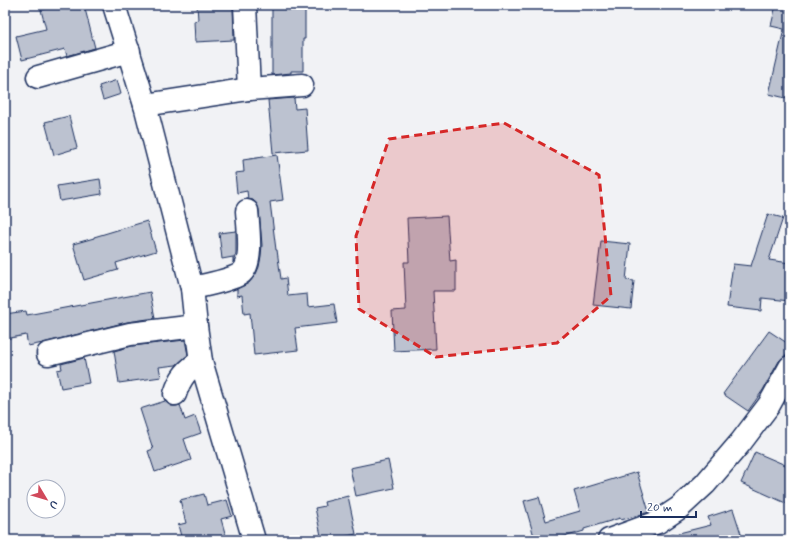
<svg xmlns="http://www.w3.org/2000/svg" width="795" height="545" font-family="Mynerve,sans-serif">
	<style>
		.building { fill: #bcc2d0; stroke: #1b2f5e }
		.lines { fill: none; stroke-linecap: round; stroke-linejoin: round }
		.minor-casing { stroke: #1b2f5e; stroke-width: 25 }
		.minor { stroke: #fff; stroke-width: 22 }
		.marked { fill: #d62828; fill-opacity: 0.2; stroke: #d62828; stroke-width: 3; stroke-dasharray: 8 5; stroke-linejoin: round }
	</style>
	<rect width="100%" height="100%" fill="#f1f2f5"/>
	<filter id="ink" filterUnits="userSpaceOnUse"><feTurbulence type="fractalNoise" baseFrequency=".025" numOctaves="2"/><feDisplacementMap in="SourceGraphic" scale="8" xChannelSelector="R" yChannelSelector="G"/><feConvolveMatrix kernelMatrix="1 2 1 2 8 2 1 2 1" color-interpolation-filters="sRGB"/></filter>
	<g filter="url(#ink)">
		<!-- building -->
		<g class="building">
			<polygon points="61,5 84,5 95,48 67,56 65,49 22,60 16,36 46,29 41,10"/>
			<polygon points="197,5 233,5 234,40 195,42 194,21 198,20"/>
			<polygon points="272,5 305,5 305,39 303,39 303,71 291,71 291,73 272,75"/>
			<polygon points="776,5 790,5 790,99 769,94 784,29 771,26"/>
			<polygon points="117,80 121,94 103,100 99,86"/>
			<polygon points="294,98 295,109 305,108 308,150 273,153 268,100"/>
			<polygon points="69,116 77,148 54,155 45,122"/>
			<polygon points="277,155 283,200 270,202 276,250 277,250 281,279 286,278 288,296 307,294 308,307 334,304 337,323 295,328 298,350 254,355 250,313 244,314 242,295 237,296 237,289 249,283 256,274 259,267 261,256 262,245 259,210 257,204 253,200 248,199 247,191 237,193 235,173 244,172 243,160"/>
			<polygon points="100,179 102,194 60,201 57,186"/>
			<polygon points="768,214 783,218 769,260 790,263 790,301 762,298 761,311 727,307 733,264 751,266"/>
			<polygon points="447,216 450,261 456,260 456,291 433,291 436,349 394,351 392,311 406,310 404,262 409,262 407,218"/>
			<polygon points="147,221 156,251 116,263 118,270 84,280 73,244 94,238 94,237"/>
			<polygon points="236,231 236,253 233,263 233,257 222,259 219,233"/>
			<polygon points="601,241 630,244 626,280 634,281 631,309 593,305"/>
			<polygon points="150,292 155,318 127,322 43,343 28,346 26,335 5,339 5,314 26,311 27,315"/>
			<polygon points="769,331 790,345 790,348 785,356 779,361 763,390 748,411 723,394"/>
			<polygon points="185,340 188,355 176,365 159,367 161,377 119,383 114,351 132,346"/>
			<polygon points="84,358 89,383 61,388 57,370 62,369 61,364"/>
			<polygon points="165,401 171,406 177,406 180,405 185,420 195,416 201,433 184,439 191,460 155,472 148,451 153,449 140,409"/>
			<polygon points="755,452 790,467 790,505 741,483"/>
			<polygon points="388,460 394,488 356,496 350,468"/>
			<polygon points="637,472 649,512 621,520 620,518 584,529 584,531 554,540 535,540 524,501 539,497 546,521 580,511 574,491"/>
			<polygon points="204,494 207,505 227,500 232,516 221,519 227,540 182,540 178,525 186,523 180,500"/>
			<polygon points="348,496 356,534 330,540 322,540 315,508 325,506 324,502"/>
			<polygon points="733,509 743,540 671,540 671,535 711,525 708,517"/>
		</g>
		<g class="lines">
			<!-- minor casing -->
			<g class="minor-casing">
				<g id="minor">
					<polyline points="114,5 145,105 192,288 196,326 201,361 254,540"/>
					<polyline points="245,5 249,89"/>
					<polyline points="38,77 129,51"/>
					<polyline points="145,105 249,89 302,85"/>
					<path d="M 192,288 C 205,285 229,281 240,274 C 254,265 248,226 247,211"/>
					<polyline points="48,354 130,334 196,326"/>
					<path d="M 175,394 C 180,378 187,369 201,361"/>
					<polyline points="609,540 658,522 679,508 705,484 741,442 769,405 790,367"/>
				</g>
			</g>
			<!-- minor -->
			<use href="#minor" class="minor"/>
		</g>
	</g>
	<!-- marked area -->
	<path class="marked" d="M 504,123 L 599,175 L 611,296 L 557,343 L 436,357 L 359,309 L 356,236 L 389,139 Z"/>
	<!-- margin -->
	<rect width="795" height="545" fill="none" stroke="#fff" stroke-width="20"/>
	<rect x="10" y="10" width="775" height="525" fill="none" stroke="#1b2f5e" stroke-width="1.5" filter="url(#ink)"/>
	<!-- north arrow -->
	<g transform="translate(46 499) rotate(128)"><circle r="19" fill="#ffffff" stroke="#a4acbf"/>
	<path d="M0-3L7 15L0 10L-7 15Z" fill="#d1495b"/>
	<text y="-6" font-size="11" font-weight="bold" text-anchor="middle" fill="#1b2f5e">U</text>
	</g>
	<!-- scale -->
	<path d="M641 511v6h55v-6" fill="none" stroke="#1b2f5e" stroke-width="2"/>
	<text x="647" y="511" font-size="12" fill="#1b2f5e" stroke="#ffffff" stroke-width="3" paint-order="stroke">20 m</text>
</svg>
